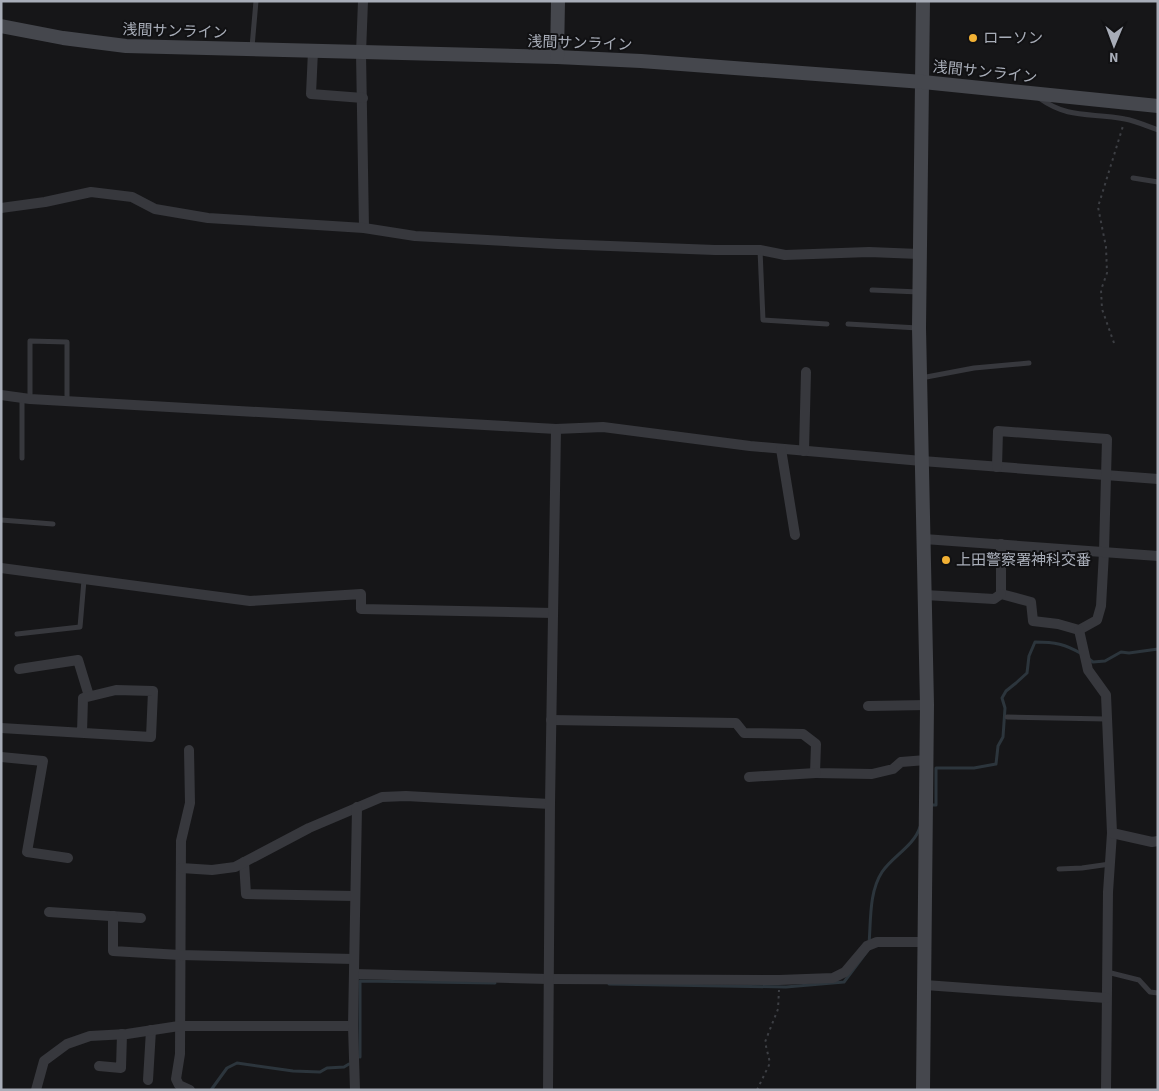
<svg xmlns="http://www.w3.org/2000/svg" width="1159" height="1091" font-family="'Source Sans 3','Noto Sans JP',sans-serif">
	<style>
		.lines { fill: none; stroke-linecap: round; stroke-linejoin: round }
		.stream { stroke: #2c353c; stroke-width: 3 }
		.path { stroke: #3d3f44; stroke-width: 2; stroke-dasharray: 2.5 4; stroke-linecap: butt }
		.lane { stroke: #37383d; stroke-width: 5 }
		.street { stroke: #37383d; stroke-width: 10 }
		.secondary { stroke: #45474d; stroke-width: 14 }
		.poi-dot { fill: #f2b134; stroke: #111113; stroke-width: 2 }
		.labels { text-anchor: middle; stroke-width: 4; stroke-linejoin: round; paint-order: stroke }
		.street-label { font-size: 15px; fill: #a8adb8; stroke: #111113 }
		.poi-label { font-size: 15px; fill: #a8adb8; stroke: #111113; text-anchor: start }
	</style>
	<rect width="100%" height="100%" fill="#161618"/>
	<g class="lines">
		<!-- stream -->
		<g class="stream">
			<polyline points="1089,659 1093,662 1105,661 1121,652 1129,653 1158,649"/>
			<path d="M 930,805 L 936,805 L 936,768 L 974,768 L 996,764 L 998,746 L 1003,737 L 1005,708 L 1002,698 L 1006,691 L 1016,683 L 1027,673 L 1029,656 L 1035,642 C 1055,642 1065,644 1082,654"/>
			<path d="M 869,944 C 871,920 869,892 882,872 C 893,856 914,846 920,827"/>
			<polyline points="609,984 786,987 844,982 868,950"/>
			<polyline points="360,1057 360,981 495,983"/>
			<polyline points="211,1090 227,1068 237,1063 293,1071 320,1072 327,1068 344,1067 349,1064"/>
		</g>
		<!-- path -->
		<g class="path">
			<polyline points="1114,343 1102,309 1101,290 1107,273 1106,247 1098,207 1123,126"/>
			<polyline points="757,1090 770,1063 765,1042 778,1009 779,990"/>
		</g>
		<!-- lane -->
		<g class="lane">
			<polyline points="252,47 256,1"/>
			<path d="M 1039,98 C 1070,120 1091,112 1125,119 C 1136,121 1147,126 1158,130"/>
			<polyline points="1133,178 1158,182"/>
			<polyline points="760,250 763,320 827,324"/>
			<polyline points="872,290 919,292"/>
			<polyline points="848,324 918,328"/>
			<polyline points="921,378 974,368 1029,363"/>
			<polyline points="22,398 22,458"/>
			<polyline points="30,399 30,341 67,342 67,401"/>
			<polyline points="1,520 53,524"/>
			<polyline points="17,634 80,627 84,580"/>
			<polyline points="1007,717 1106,719"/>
			<polyline points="1059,869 1082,868 1110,864"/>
			<polyline points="1107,972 1139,980 1150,992 1158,993"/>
		</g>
		<!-- street -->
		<g class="street">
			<polyline points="363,1 361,53 364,228"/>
			<polyline points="313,51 311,94 363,98"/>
			<polyline points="1,208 45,202 91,192 132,197 155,209 208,218 364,228 415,236 558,244 715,250 760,250 785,255 869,252 919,254"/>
			<polyline points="1,395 30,399 556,429 603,427 750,446 922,461 1158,479"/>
			<polyline points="781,449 795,535"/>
			<polyline points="804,451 806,372"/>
			<polyline points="997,467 998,431 1107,439 1104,552 1101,606 1097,620 1079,630 1058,624 1033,621 1031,602 1001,594 1001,544"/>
			<polyline points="924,539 1158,556"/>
			<polyline points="1,568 250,601 361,594 361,609 553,613"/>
			<polyline points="925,595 994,599 1001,594"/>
			<polyline points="1079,630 1088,670 1106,695 1112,833 1108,892 1106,1090"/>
			<polyline points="19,669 78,660 89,696"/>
			<polyline points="868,706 927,705"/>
			<polyline points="551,720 736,723 744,733 803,734 816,744 815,773 872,774 893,769 901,762 926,760"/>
			<polyline points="1,728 151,737 153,691 116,690 83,698 82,733"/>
			<polyline points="189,750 190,803 181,841 180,1054 176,1079 179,1085 190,1090"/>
			<polyline points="1,757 43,761 27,852 68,858"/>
			<polyline points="749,777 816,773"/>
			<polyline points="1112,833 1152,842 1158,841"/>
			<polyline points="244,862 246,894 355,896"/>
			<polyline points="181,868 212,870 235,867 309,828 382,797 406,796 550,804"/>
			<polyline points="49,912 141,918"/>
			<polyline points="113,916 113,951 180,955 354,959"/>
			<polyline points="354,974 548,979 779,980 833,978 845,972 867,946 877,942 925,942"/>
			<polyline points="925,985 1106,998"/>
			<polyline points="99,1066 121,1068 122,1034"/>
			<polyline points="148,1080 151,1030"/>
			<polyline points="36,1090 44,1061 67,1044 90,1036 127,1034 179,1026 353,1026"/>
			<polyline points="355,1090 353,1026 357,807"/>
			<polyline points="548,1090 550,804 556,429"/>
		</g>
		<!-- secondary -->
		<g class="secondary">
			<polyline points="923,1 919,328 927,705 923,1090"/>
			<polyline points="1,26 63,38 126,46 557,57 641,61 923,82 1158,106"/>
			<polyline points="557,57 558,1"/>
		</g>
	</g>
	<!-- markers -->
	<g class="poi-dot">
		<circle cx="973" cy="38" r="5"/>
		<circle cx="946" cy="560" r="5"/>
	</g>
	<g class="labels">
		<!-- street labels -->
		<g class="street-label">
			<text transform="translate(175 31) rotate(2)" y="5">浅間サンライン</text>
			<text transform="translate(580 43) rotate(2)" y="5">浅間サンライン</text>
			<text transform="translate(985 72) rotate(6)" y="5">浅間サンライン</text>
		</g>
		<!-- poi labels -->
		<g class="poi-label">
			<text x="983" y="43">ローソン</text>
			<text x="956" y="565">上田警察署神科交番</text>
		</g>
	</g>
	<!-- border -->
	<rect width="1159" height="1091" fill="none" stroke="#a8adb8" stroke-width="5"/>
	<!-- north arrow -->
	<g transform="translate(1114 45) rotate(181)" stroke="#111113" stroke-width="4" paint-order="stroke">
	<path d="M0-4L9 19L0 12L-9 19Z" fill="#a8adb8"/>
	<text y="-8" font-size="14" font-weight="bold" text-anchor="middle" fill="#a8adb8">N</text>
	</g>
</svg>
